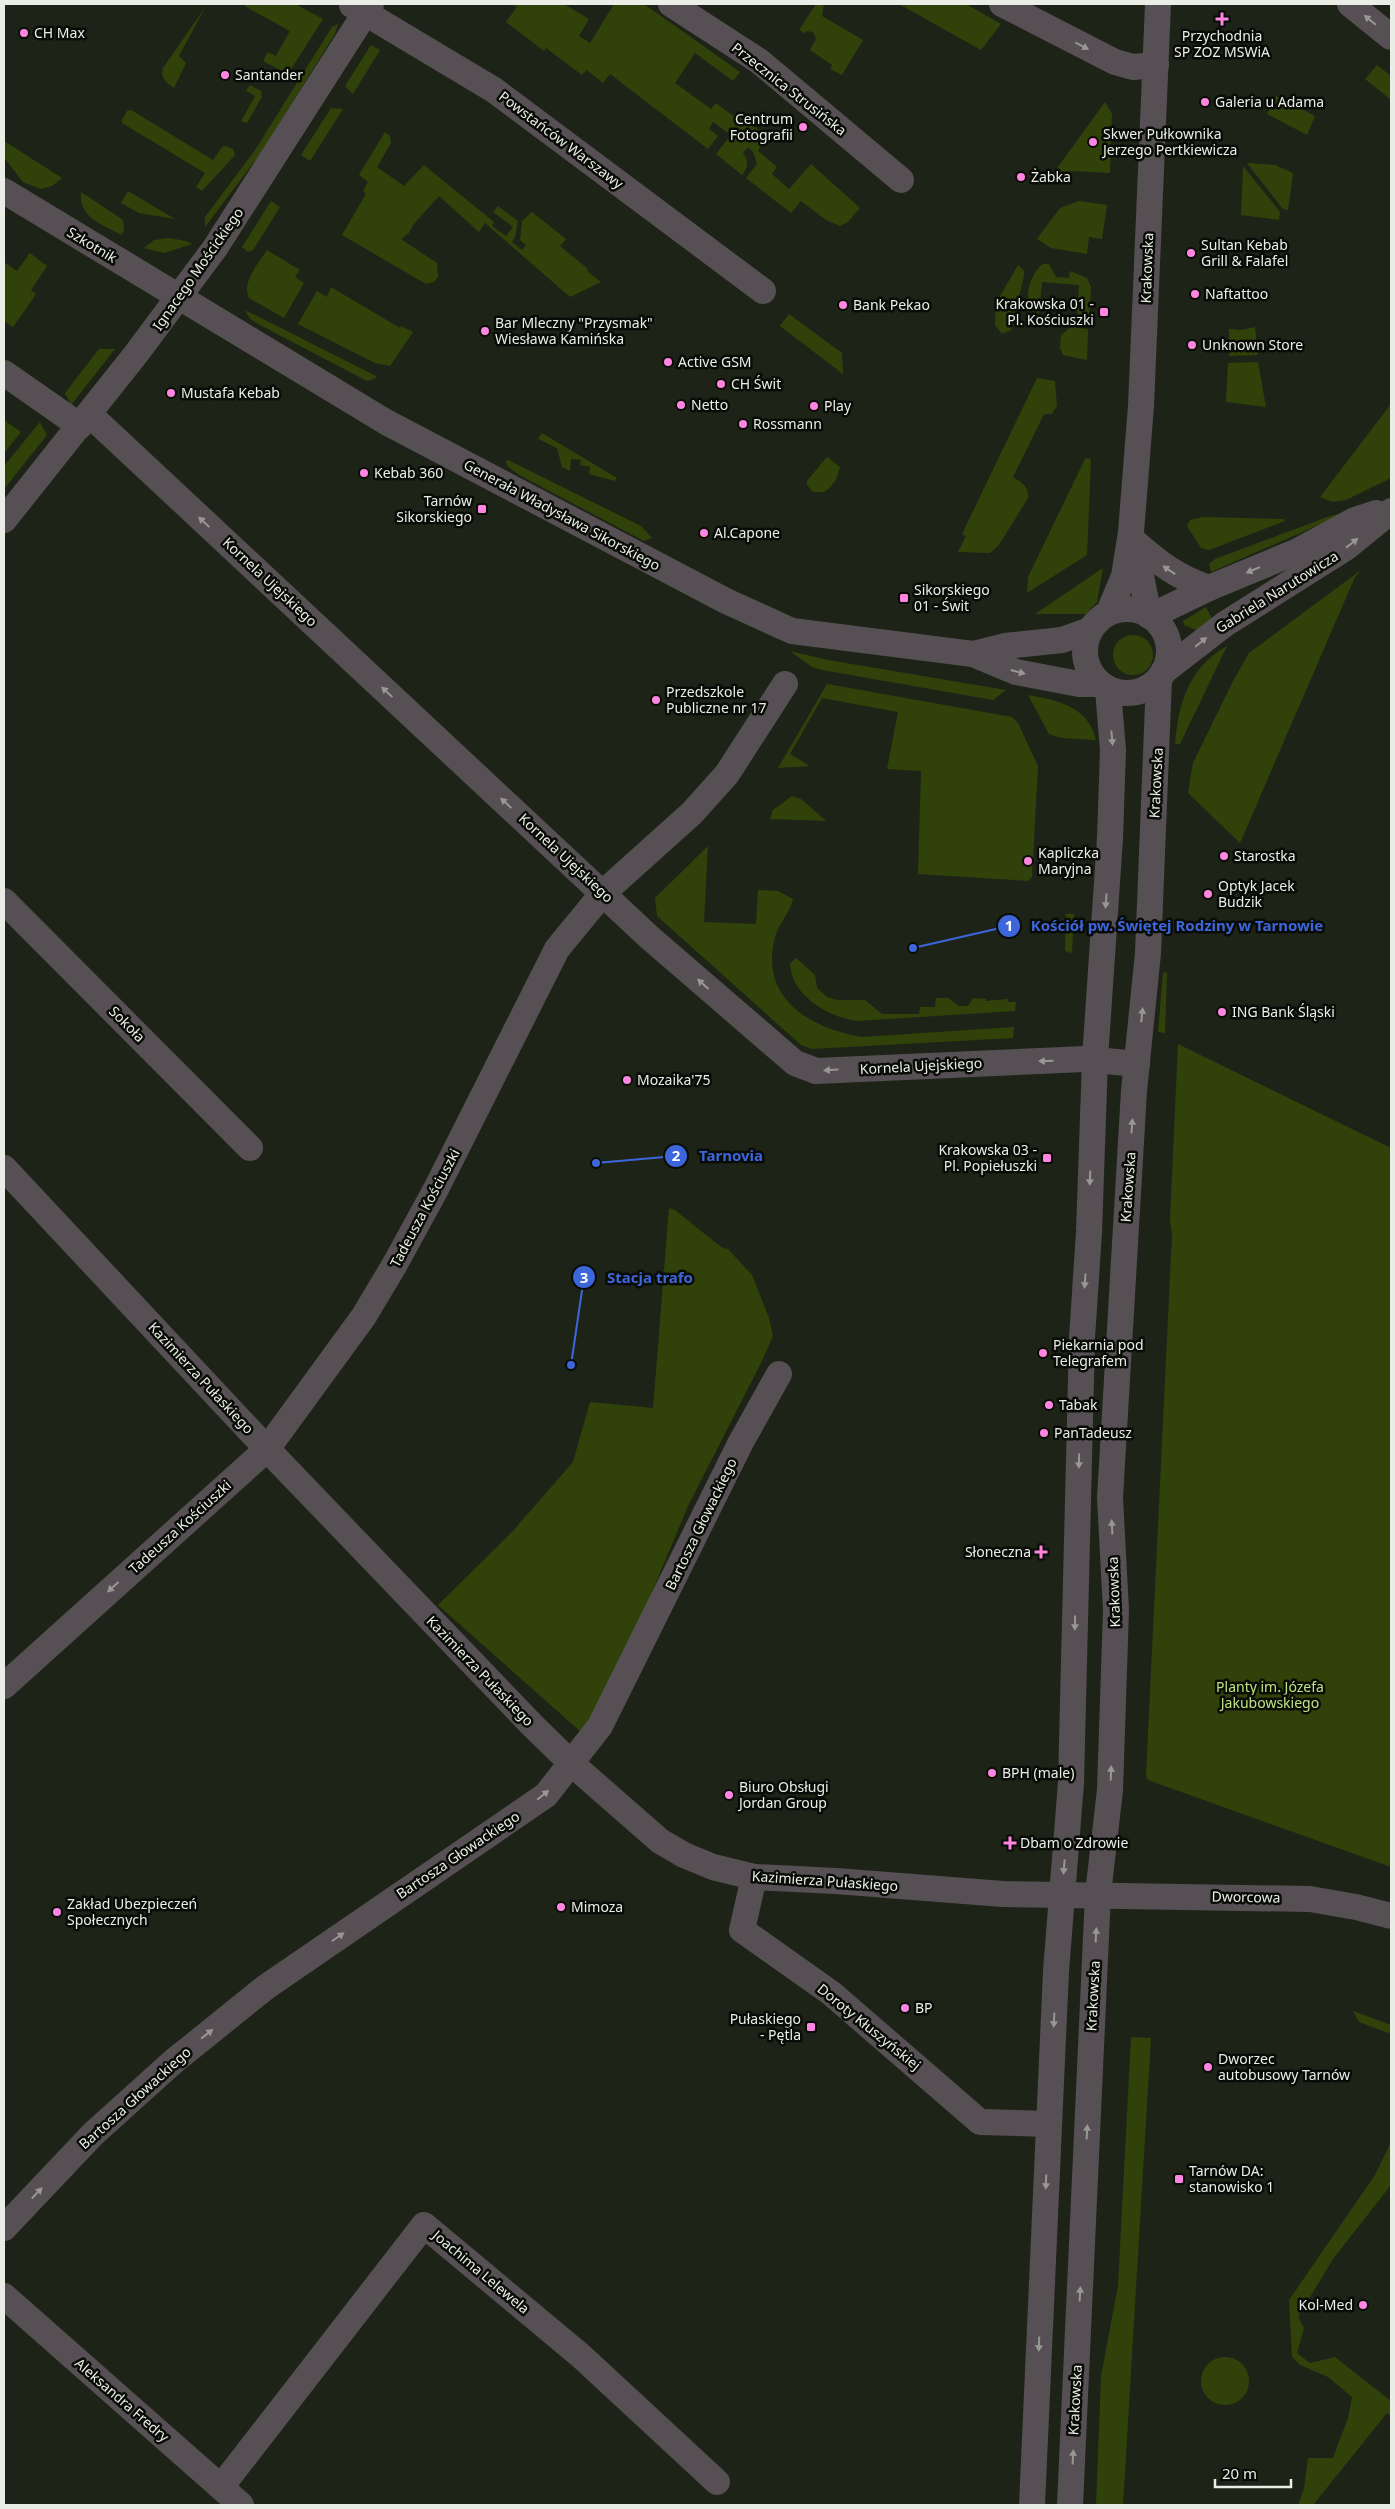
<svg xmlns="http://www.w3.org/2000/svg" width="1395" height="2509" font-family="'Noto Sans',sans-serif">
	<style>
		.green { fill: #30420a }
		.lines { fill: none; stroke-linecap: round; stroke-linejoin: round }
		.minor { stroke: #565054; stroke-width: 26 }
		.oneway { fill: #999796 }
		.poi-dot { fill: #fe86e0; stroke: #090b07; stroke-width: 2 }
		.labels { text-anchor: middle; stroke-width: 5; stroke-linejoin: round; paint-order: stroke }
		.poi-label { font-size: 14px; fill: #eaeee6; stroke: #090b07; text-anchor: start }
		.street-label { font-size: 14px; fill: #eaeee6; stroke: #090b07 }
		.park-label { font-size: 14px; fill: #bde480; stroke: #090b07 }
		.leader { fill: none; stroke: #3c66da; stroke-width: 2 }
		.callout-dot { fill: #3c66da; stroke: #090b07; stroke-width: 2 }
		.mark-label { font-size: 15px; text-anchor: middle; font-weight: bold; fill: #fff }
		.callout-label { font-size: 15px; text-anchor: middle; font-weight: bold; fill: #3c66da; stroke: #090b07; stroke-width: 5; stroke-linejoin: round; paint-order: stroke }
	</style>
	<rect width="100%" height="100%" fill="#1e2317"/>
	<!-- green -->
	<g class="green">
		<polygon points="245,4 295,4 323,19 288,74 263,61 268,52 276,56 290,31 246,7"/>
		<path d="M 512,4 L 564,4 L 589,19 L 579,36 L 590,43 L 614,4 L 644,4 L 740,72 L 733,81 L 695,53 L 675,83 L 711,109 L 716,103 L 733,116 L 735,113 L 759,130 L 755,136 L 763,141 L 758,151 L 777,167 L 772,174 L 789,189 L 811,164 L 860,208 L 848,222 L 840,226 L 826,220 L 801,201 L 791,213 L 746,178 L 757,164 L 753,152 L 748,147 L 743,153 C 749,161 748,167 742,175 L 716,154 L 731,135 L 713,122 L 709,129 L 718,136 L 708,149 L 610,74 L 603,83 L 587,70 L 582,75 L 546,48 L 544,51 L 506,22 L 517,7 Z"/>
		<polygon points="816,4 824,4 822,16 863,40 842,75 830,69 832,65 810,50 816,39 814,33 808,31 804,33 799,30"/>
		<polygon points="899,4 966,4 1001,24 981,50"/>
		<path d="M 206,6 L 179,56 L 186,63 L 174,88 C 166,83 160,77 163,68 Z"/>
		<polygon points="338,24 335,34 261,153 205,227 205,217 255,150 332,27"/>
		<polygon points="371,45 380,50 353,94 345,86"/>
		<polygon points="1377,65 1391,76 1391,100 1365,79"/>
		<polygon points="250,85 261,91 262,97 247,123 241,121 255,96 246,91"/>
		<polygon points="1276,96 1315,116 1307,135 1267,114"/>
		<polygon points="1105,102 1112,114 1110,173 1071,171 1050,178"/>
		<polygon points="331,108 343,109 310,161 301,155"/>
		<polygon points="131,110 213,160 222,147 226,146 233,149 235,155 202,191 196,187 205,173 122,123 122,120 127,111"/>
		<polygon points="385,132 390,136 391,143 377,167 404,186 424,165 494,222 492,226 506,236 513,227 493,212 498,206 518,221 515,237 512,242 522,250 526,245 520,240 522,221 532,212 566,239 560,246 588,269 587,271 601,282 570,297 485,223 479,232 439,196 413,225 409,233 401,239 437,263 438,277 434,282 426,284 342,235 366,194 363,191 368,182 359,175"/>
		<polygon points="4,141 62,178 52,186 41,189 23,182 5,159"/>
		<polygon points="1247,163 1275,165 1293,173 1288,210 1283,209"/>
		<polygon points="1243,166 1280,212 1279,220 1241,215"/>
		<polygon points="128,191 175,219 139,213 121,203"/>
		<path d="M 81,192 L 123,220 L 124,229 L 122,235 C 103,225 78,217 81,192 Z"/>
		<polygon points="271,201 280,207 253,250 248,252 242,247"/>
		<polygon points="1079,201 1107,205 1102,239 1089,237 1087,254 1051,248 1037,239 1060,208"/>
		<polygon points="169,238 186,241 192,244 164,253 144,248 154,240"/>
		<path d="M 267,250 L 300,270 L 295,277 L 304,283 L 284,318 L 249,298 C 241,282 259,263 267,250 Z"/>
		<polygon points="30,253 47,266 31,290 36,294 13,327 4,321 4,262 17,271"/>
		<path d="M 1043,264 L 1049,264 L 1056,277 L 1069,278 L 1070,271 L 1087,278 L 1091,287 L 1089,318 L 1077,317 L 1079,285 L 1042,282 L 1039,314 C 1020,305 1029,274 1043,264 Z"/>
		<polygon points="1018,265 1024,271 1024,276 1011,330 1002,334 995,325 996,303"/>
		<polygon points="331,287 400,328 401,326 413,332 390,366 375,363 298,324 317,291 327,297"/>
		<polygon points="245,310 376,376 376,378 367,381 258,324 250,319"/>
		<polygon points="789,314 842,353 843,374 780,326"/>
		<polygon points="1071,327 1088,329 1087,360 1063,355 1060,348 1061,335"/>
		<polygon points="1255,327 1258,355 1229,356 1229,329 1240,330"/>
		<polygon points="99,349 115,349 71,405 65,393"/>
		<polygon points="1258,362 1266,407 1226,402 1228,363"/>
		<path d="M 1037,378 L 1055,381 L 1057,406 L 1052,414 L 1044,414 L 1013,477 C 1022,483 1029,486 1028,498 L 999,545 L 990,553 L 958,552 L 966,536 L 962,534 Z"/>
		<polygon points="1391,404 1391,478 1346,500 1332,502 1320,497"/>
		<polygon points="4,420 21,432 4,453"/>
		<polygon points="40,422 47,435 4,489 4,466"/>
		<polygon points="542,433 617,478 615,481 589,474 590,467 580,465 581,460 571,459 570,471 562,467 557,448 538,439"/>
		<path d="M 827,457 L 840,467 C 837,478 834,486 824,492 L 813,492 L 807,485 L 807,481 Z"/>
		<polygon points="1089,458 1091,460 1087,555 1027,593 1028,577 1085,459"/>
		<polygon points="508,460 641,526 652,538 644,541 521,476 508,467 506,462"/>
		<polygon points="1348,512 1211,572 1209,564 1215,559 1330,516"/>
		<polygon points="1203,517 1284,519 1285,521 1209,550 1201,548 1187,526 1190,520"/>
		<polygon points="1103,568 1097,602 1086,614 1035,614"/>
		<polygon points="1361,570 1355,577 1240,843 1188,793 1193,763 1233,681 1249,653"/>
		<polygon points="1206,607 1214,623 1196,630 1184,625 1183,621"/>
		<circle cx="1133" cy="655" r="20"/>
		<path d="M 1227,646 L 1180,744 L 1175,744 C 1178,704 1189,667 1227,646 Z"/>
		<polygon points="790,651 828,660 1006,690 993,700 822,670 812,667"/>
		<polygon points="827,684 1012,717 1018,723 1038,766 1032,877 1028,881 918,874 921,771 887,769 898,712 822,698 790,754 810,766 778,768"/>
		<path d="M 1028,695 C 1057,700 1088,706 1096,740 L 1061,738 L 1049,734 Z"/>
		<polygon points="792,796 801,799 826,821 770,819 773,810"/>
		<path d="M 708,846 L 704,922 L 756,924 L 758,890 L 778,891 L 793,899 C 791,911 779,923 775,937 C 759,998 809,1028 862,1037 L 1014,1027 L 1013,1038 L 812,1049 L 801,1045 L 657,916 L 655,898 Z"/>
		<polygon points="1066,914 1074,914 1072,953 1065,951"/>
		<path d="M 796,958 L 815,975 L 817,988 L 827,997 L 837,1000 L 865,1000 L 882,1014 L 919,1014 L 920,1007 L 935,1007 L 936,998 L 948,998 L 959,1006 L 968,1006 L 973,998 L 986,999 L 986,1001 L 1008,999 L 1008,1002 L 1016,1002 L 1015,1011 L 856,1021 C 827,1016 792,996 790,964 Z"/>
		<polygon points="1164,972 1167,973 1165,1033 1158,1032 1163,973"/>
		<polygon points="1178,1044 1391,1148 1391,1867 1148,1780 1146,1775 1172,1235 1170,1220"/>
		<polygon points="669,1208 675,1210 721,1247 728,1249 752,1275 769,1318 773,1336 762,1361 688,1506 590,1740 438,1605 512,1532 573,1462 590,1402 653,1408"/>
		<polygon points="1353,2011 1391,2025 1391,2034 1359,2022"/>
		<polygon points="1131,2037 1151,2038 1123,2505 1096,2505 1101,2376 1118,2286"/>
		<polygon points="1391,2142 1391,2185 1333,2259 1298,2317 1304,2328 1297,2353 1310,2363 1335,2357 1391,2401 1391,2416 1387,2413 1313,2505 1298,2505 1304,2489 1308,2458 1333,2458 1348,2418 1352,2397 1328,2377 1300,2365 1292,2357 1289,2300 1375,2175"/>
		<circle cx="1225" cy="2381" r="24"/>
	</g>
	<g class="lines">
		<!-- minor -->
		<g class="minor">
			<polyline points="671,4 759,61 901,180"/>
			<polyline points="1002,4 1115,62 1133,67 1156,65"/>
			<polyline points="1350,4 1391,37"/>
			<polyline points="352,5 494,90 763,291"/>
			<polyline points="4,191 386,422 726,601 792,631 973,654 1016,672 1079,684 1099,684"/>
			<polyline points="4,373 80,426"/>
			<polyline points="89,414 649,937 795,1063 816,1071 1085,1059 1137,1064"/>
			<polyline points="4,520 136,354 215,248 371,4"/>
			<path d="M 1135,542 C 1160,564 1177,577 1209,588"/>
			<polyline points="1135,545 1149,616"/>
			<circle cx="1127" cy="651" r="42"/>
			<polyline points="1109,612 1124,576 1131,532 1141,406 1158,4"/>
			<polyline points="1151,616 1209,588 1298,551 1355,520 1376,513"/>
			<polyline points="973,654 1005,646 1062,640 1090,630"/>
			<polyline points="1163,672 1225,624 1347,547 1391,511"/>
			<polyline points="4,901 250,1148"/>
			<polyline points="4,1168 267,1449 532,1725 572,1764 660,1841 684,1855 713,1867 754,1877 836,1881 1003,1894 1310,1899 1356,1907 1391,1916"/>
			<polyline points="4,1686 267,1449 364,1316 395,1264 436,1189 557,949 603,893 692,813 727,774 785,684"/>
			<polyline points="754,1877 742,1930 831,1993 980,2122 1048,2124"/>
			<polyline points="4,2228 93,2134 174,2061 266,1987 546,1795 600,1726 741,1442 779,1374"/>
			<polyline points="4,2296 241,2505"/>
			<polyline points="221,2487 424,2225 581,2356 717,2482"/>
			<polyline points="1032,2505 1056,1971 1071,1783 1082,1338 1089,1232 1095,1059 1110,838 1113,750 1108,690"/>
			<polyline points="1070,2505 1098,1894 1110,1790 1116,1610 1110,1498 1134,1091 1148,953 1159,679"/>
		</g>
	</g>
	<!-- one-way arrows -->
	<defs><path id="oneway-solid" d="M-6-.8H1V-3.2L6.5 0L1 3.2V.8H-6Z" transform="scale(1.25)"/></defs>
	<g class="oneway">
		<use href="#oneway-solid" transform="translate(1370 20) rotate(-141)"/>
		<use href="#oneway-solid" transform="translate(1082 46) rotate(28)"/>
		<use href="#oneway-solid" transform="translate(204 522) rotate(-137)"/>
		<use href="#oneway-solid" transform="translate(1352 543) rotate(-38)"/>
		<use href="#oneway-solid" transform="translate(1169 570) rotate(-146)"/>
		<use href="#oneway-solid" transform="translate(1253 570) rotate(157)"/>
		<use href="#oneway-solid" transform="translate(1201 642) rotate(-39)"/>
		<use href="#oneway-solid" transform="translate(1018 672) rotate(15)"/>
		<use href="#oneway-solid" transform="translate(387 692) rotate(-137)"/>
		<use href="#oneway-solid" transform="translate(1112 738) rotate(85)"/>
		<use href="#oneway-solid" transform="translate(506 803) rotate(-137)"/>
		<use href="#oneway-solid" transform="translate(1106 901) rotate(94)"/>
		<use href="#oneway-solid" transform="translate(703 984) rotate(-138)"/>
		<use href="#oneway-solid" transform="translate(1142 1015) rotate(-84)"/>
		<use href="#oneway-solid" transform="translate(1046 1061) rotate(178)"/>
		<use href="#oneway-solid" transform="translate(831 1070) rotate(177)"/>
		<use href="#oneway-solid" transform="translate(1132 1126) rotate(-86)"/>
		<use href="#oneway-solid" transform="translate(1090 1178) rotate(92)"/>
		<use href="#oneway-solid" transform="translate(1085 1281) rotate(94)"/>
		<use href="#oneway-solid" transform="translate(1079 1461) rotate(91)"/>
		<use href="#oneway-solid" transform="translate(1112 1527) rotate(-93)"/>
		<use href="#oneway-solid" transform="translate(113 1587) rotate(138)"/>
		<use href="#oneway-solid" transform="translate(1075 1623) rotate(91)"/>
		<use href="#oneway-solid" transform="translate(1111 1773) rotate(-88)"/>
		<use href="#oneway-solid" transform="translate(543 1795) rotate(-39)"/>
		<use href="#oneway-solid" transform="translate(1064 1867) rotate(95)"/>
		<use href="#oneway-solid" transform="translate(1096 1935) rotate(-87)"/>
		<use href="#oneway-solid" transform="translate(338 1937) rotate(-35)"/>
		<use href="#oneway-solid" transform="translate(1054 2020) rotate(93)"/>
		<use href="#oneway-solid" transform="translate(207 2034) rotate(-38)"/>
		<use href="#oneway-solid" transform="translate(1087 2132) rotate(-87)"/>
		<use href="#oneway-solid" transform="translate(1046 2182) rotate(92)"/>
		<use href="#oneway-solid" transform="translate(37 2193) rotate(-46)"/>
		<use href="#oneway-solid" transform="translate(1080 2294) rotate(-87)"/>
		<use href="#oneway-solid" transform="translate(1039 2344) rotate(92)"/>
		<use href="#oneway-solid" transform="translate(1073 2457) rotate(-87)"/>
	</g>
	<!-- markers -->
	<g class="poi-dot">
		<path d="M1219.5 11.5h5v5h5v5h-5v5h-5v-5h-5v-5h5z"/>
		<circle cx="24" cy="33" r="5"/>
		<circle cx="225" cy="75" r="5"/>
		<circle cx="1205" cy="102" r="5"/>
		<circle cx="803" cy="127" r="5"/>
		<circle cx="1093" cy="142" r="5"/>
		<circle cx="1021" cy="177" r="5"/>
		<circle cx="1191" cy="253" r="5"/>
		<circle cx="1195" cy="294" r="5"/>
		<circle cx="843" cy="305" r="5"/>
		<rect x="1099" y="307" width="10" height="10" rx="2.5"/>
		<circle cx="485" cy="331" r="5"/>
		<circle cx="1192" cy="345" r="5"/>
		<circle cx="668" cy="362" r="5"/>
		<circle cx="721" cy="384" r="5"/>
		<circle cx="171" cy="393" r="5"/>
		<circle cx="681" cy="405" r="5"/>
		<circle cx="814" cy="406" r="5"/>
		<circle cx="743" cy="424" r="5"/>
		<circle cx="364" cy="473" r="5"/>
		<rect x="477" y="504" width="10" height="10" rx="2.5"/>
		<circle cx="704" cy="533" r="5"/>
		<rect x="899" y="593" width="10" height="10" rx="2.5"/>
		<circle cx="656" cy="700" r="5"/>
		<circle cx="1224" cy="856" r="5"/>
		<circle cx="1028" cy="861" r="5"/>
		<circle cx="1208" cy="894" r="5"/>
		<circle cx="1222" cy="1012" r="5"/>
		<circle cx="627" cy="1080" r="5"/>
		<rect x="1042" y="1153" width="10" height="10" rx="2.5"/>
		<circle cx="1043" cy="1353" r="5"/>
		<circle cx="1049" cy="1405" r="5"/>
		<circle cx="1044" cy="1433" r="5"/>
		<path d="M1038.5 1544.5h5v5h5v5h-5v5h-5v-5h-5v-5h5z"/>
		<circle cx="992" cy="1773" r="5"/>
		<circle cx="729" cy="1795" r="5"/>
		<path d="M1007.5 1835.5h5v5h5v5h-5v5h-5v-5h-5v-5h5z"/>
		<circle cx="561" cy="1907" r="5"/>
		<circle cx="57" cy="1912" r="5"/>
		<circle cx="905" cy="2008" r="5"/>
		<rect x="806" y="2022" width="10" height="10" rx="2.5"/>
		<circle cx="1208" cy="2067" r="5"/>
		<rect x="1174" y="2174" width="10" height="10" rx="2.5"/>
		<circle cx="1363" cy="2305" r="5"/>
	</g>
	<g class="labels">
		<!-- poi labels -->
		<g class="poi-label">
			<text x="34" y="38">CH Max</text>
			<text x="1222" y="41" text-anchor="middle">Przychodnia<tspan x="1222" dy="16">SP ZOZ MSWiA</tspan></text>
			<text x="235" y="80">Santander</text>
			<text x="1215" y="107">Galeria u Adama</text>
			<text x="793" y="124" text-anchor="end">Centrum<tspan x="793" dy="16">Fotografii</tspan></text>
			<text x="1103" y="139">Skwer Pułkownika<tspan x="1103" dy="16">Jerzego Pertkiewicza</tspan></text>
			<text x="1031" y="182">Żabka</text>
			<text x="1201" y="250">Sultan Kebab<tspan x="1201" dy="16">Grill &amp; Falafel</tspan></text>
			<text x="1205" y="299">Naftattoo</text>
			<text x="1094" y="309" text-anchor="end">Krakowska 01 -<tspan x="1094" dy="16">Pl. Kościuszki</tspan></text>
			<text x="853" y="310">Bank Pekao</text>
			<text x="495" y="328">Bar Mleczny "Przysmak"<tspan x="495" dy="16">Wiesława Kamińska</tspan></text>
			<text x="1202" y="350">Unknown Store</text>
			<text x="678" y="367">Active GSM</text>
			<text x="731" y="389">CH Świt</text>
			<text x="181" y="398">Mustafa Kebab</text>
			<text x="691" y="410">Netto</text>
			<text x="824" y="411">Play</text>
			<text x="753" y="429">Rossmann</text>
			<text x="374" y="478">Kebab 360</text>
			<text x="472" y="506" text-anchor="end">Tarnów<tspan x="472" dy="16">Sikorskiego</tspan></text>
			<text x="714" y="538">Al.Capone</text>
			<text x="914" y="595">Sikorskiego<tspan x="914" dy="16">01 - Świt</tspan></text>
			<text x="666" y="697">Przedszkole<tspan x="666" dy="16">Publiczne nr 17</tspan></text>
			<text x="1038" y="858">Kapliczka<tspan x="1038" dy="16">Maryjna</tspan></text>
			<text x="1234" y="861">Starostka</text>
			<text x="1218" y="891">Optyk Jacek<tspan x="1218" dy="16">Budzik</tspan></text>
			<text x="1232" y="1017">ING Bank Śląski</text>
			<text x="637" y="1085">Mozaika'75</text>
			<text x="1037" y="1155" text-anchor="end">Krakowska 03 -<tspan x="1037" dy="16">Pl. Popiełuszki</tspan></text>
			<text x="1053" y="1350">Piekarnia pod<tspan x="1053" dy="16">Telegrafem</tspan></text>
			<text x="1059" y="1410">Tabak</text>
			<text x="1054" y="1438">PanTadeusz</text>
			<text x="1031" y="1557" text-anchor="end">Słoneczna</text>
			<text x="1002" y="1778">BPH (male)</text>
			<text x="739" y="1792">Biuro Obsługi<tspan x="739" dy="16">Jordan Group</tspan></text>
			<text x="1020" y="1848">Dbam o Zdrowie</text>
			<text x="67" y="1909">Zakład Ubezpieczeń<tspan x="67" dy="16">Społecznych</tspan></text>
			<text x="571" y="1912">Mimoza</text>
			<text x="915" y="2013">BP</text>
			<text x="801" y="2024" text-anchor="end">Pułaskiego<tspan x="801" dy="16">- Pętla</tspan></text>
			<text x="1218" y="2064">Dworzec<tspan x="1218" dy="16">autobusowy Tarnów</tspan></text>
			<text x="1189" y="2176">Tarnów DA:<tspan x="1189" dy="16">stanowisko 1</tspan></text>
			<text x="1353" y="2310" text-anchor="end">Kol-Med</text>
		</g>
		<!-- street labels -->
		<g class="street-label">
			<text transform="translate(789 89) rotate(38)" y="5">Przecznica Strusińska</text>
			<text transform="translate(561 140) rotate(37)" y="5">Powstańców Warszawy</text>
			<text transform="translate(92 245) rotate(31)" y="5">Szkotnik</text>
			<text transform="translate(1147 268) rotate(-88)" y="5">Krakowska</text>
			<text transform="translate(198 269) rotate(-55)" y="5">Ignacego Mościckiego</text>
			<text transform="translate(562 515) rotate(28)" y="5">Generała Władysława Sikorskiego</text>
			<text transform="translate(270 582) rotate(43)" y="5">Kornela Ujejskiego</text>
			<text transform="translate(1277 592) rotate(-32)" y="5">Gabriela Narutowicza</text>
			<text transform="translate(1156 783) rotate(-87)" y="5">Krakowska</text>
			<text transform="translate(566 858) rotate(43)" y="5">Kornela Ujejskiego</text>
			<text transform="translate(127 1024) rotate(45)" y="5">Sokoła</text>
			<text transform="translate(921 1066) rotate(-3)" y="5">Kornela Ujejskiego</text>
			<text transform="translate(1128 1187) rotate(-86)" y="5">Krakowska</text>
			<text transform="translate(425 1208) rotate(-62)" y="5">Tadeusza Kościuszki</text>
			<text transform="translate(201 1378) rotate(47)" y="5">Kazimierza Pułaskiego</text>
			<text transform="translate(701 1524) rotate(-64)" y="5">Bartosza Głowackiego</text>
			<text transform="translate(180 1527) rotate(-42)" y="5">Tadeusza Kościuszki</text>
			<text transform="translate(1114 1592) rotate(-92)" y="5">Krakowska</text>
			<text transform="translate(480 1671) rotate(46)" y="5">Kazimierza Pułaskiego</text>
			<text transform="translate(458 1855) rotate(-34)" y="5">Bartosza Głowackiego</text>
			<text transform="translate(825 1881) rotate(4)" y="5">Kazimierza Pułaskiego</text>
			<text transform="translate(1246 1897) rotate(1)" y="5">Dworcowa</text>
			<text transform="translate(1093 1996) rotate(-87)" y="5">Krakowska</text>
			<text transform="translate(869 2027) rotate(39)" y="5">Doroty Kłuszyńskiej</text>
			<text transform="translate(135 2098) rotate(-42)" y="5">Bartosza Głowackiego</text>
			<text transform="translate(481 2272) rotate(40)" y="5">Joachima Lelewela</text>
			<text transform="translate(122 2400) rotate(41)" y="5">Aleksandra Fredry</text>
			<text transform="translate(1075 2400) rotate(-87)" y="5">Krakowska</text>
		</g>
		<!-- park labels -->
		<g class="park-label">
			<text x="1270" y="1692">Planty im. Józefa<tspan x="1270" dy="16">Jakubowskiego</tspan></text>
		</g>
	</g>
	<!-- callouts -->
	<path class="leader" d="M913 948L1009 926M596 1163L676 1156M571 1365L584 1277"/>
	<g class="callout-dot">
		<circle cx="913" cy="948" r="5"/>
		<circle cx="596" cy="1163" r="5"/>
		<circle cx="571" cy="1365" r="5"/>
		<circle cx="1009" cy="926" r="12"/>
		<circle cx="676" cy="1156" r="12"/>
		<circle cx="584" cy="1277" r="12"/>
	</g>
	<g class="mark-label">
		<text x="1009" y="931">1</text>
		<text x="676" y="1161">2</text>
		<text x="584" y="1283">3</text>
	</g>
	<g class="callout-label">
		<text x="1177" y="931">Kościół pw. Świętej Rodziny w Tarnowie</text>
		<text x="731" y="1161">Tarnovia</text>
		<text x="650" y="1283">Stacja trafo</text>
	</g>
	<!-- border -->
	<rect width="1395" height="2509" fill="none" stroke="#eaeee6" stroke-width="10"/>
	<!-- scale -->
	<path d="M1215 2479v8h76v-8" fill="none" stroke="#eaeee6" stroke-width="2.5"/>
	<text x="1222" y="2479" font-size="15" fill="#eaeee6" stroke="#090b07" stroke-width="4" paint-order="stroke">20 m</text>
</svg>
